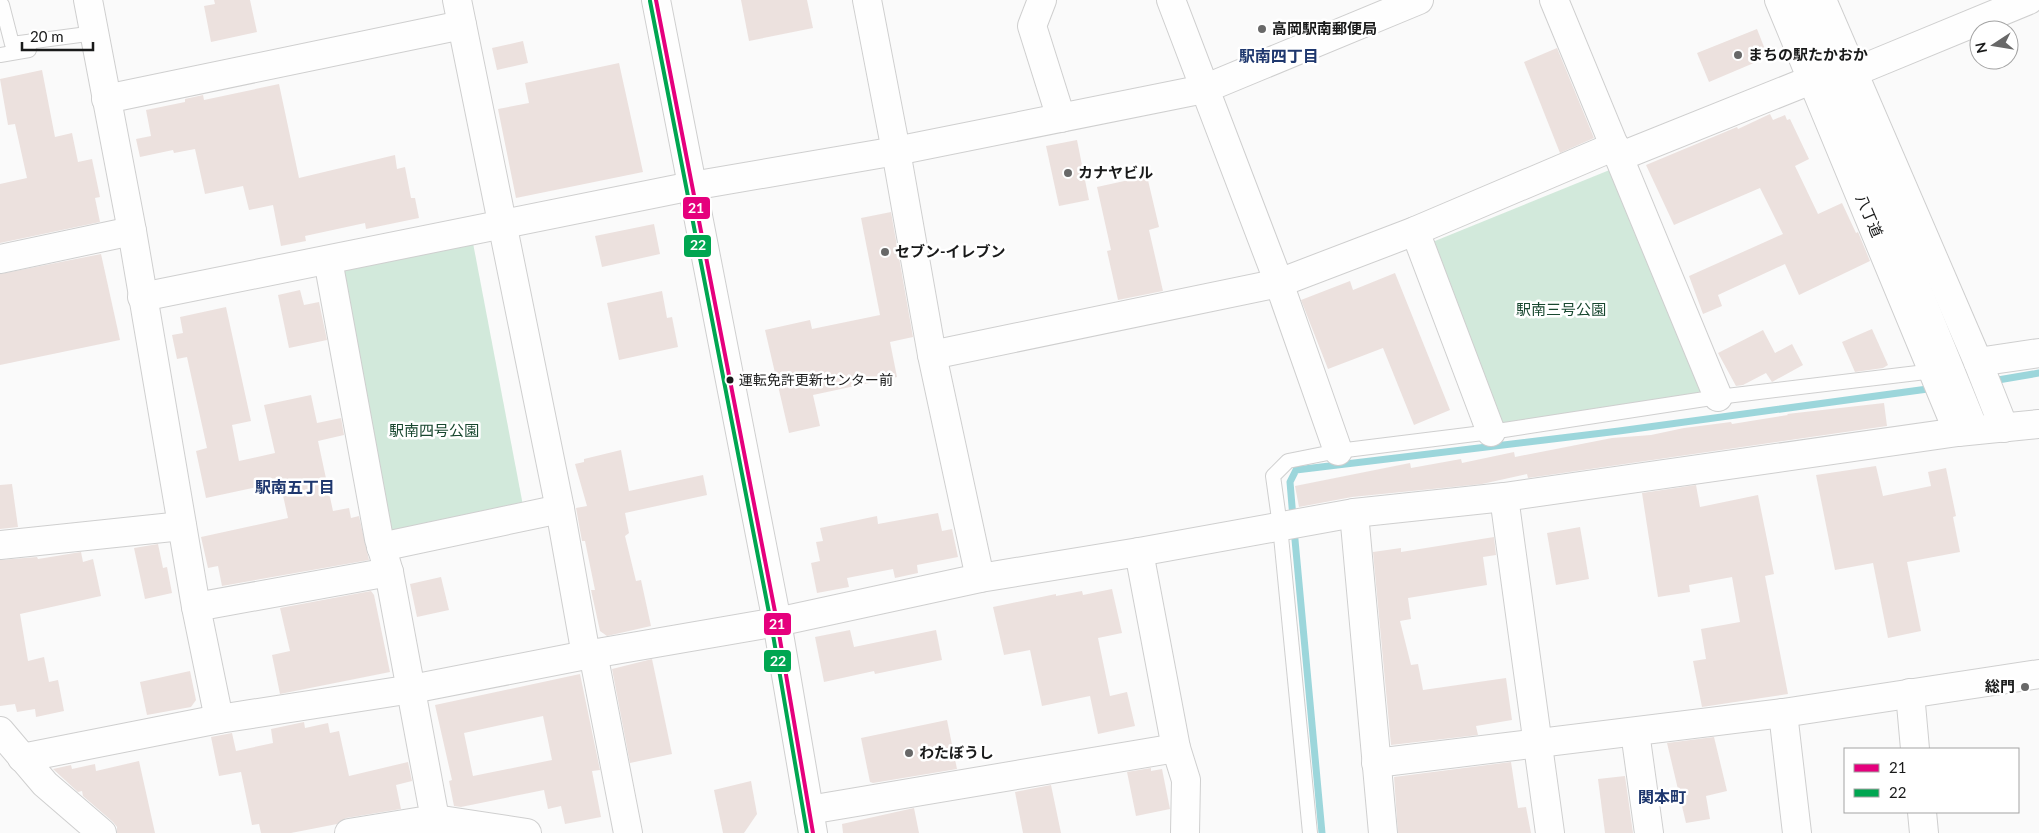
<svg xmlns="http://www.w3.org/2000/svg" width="2039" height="833" font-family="Lato,'Noto Sans JP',sans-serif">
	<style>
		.green { fill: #d2e9db }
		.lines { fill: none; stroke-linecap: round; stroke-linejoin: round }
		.stream { stroke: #9cd6db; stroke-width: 7 }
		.building { fill: #ece1de; fill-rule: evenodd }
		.service-casing { stroke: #cfcfcf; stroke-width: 16 }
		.pedestrian-casing { stroke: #cfcfcf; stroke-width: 24 }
		.minor-casing { stroke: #cfcfcf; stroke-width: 30 }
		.tertiary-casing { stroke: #cfcfcf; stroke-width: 30 }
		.service { stroke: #fefefe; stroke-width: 14 }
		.pedestrian { stroke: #fefefe; stroke-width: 21 }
		.minor { stroke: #fefefe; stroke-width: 28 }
		.tertiary { stroke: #fefefe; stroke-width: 28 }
		.bus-1-casing { stroke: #fff; stroke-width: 8 }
		.bus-2-casing { stroke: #fff; stroke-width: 8 }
		.bus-1 { stroke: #e5007d; stroke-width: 4 }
		.bus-2 { stroke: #00a651; stroke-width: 4 }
		.poi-dot { fill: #686868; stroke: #fff; stroke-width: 2 }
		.bus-dot { fill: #191a1a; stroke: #fff; stroke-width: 2 }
		.labels { text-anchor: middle; stroke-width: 5; stroke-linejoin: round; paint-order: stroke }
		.bus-label { font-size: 14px; fill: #191a1a; stroke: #fff; text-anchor: start }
		.poi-label { font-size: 15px; font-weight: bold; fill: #191a1a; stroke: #fff; text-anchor: start }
		.street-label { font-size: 15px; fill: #191a1a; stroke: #fff }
		.park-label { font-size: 15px; fill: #18472f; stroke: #fff }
		.neighbourhood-label { font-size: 16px; font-weight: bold; fill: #1e376e; stroke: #fff }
		.line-badge { stroke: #fff; stroke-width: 2 }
		.badge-label { font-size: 14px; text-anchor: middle; font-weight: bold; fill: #fff }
	</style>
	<rect width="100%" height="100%" fill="#fafafa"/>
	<!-- green -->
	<g class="green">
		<polygon points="1612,169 1702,392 1496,427 1430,243"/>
		<polygon points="473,243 525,516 379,539 329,267"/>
	</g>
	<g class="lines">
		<!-- stream -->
		<g class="stream">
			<polyline points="1992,381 2039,373"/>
			<polyline points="1293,518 1290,482 1296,470 1619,431 1935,388"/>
			<polyline points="1294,529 1322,833"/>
		</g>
	</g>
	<!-- building -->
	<g class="building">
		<polygon points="214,0 250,0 257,32 211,42 204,6 215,4"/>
		<polygon points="741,0 807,0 813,28 749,41"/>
		<polygon points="1757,29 1768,57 1709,82 1697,53"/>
		<polygon points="523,41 528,63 497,70 492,48"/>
		<polygon points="1557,48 1594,138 1560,153 1524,62"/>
		<polygon points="619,63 643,172 516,198 498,109 529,103 525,83"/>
		<polygon points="42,70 55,137 72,133 78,162 92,159 100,197 95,198 100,222 0,243 0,184 27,178 15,124 8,125 0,79"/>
		<polygon points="279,84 299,178 395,155 397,169 405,167 411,198 415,198 419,218 366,229 365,223 305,236 306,241 281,246 273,205 249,210 243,186 205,194 195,149 174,153 173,150 140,157 136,139 151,136 146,110 185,102 185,99 203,95 204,100"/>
		<polygon points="1770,114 1773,120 1785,115 1787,120 1790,119 1809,159 1795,166 1818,214 1842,203 1856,233 1858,232 1870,261 1799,295 1785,264 1718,295 1722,306 1703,314 1689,276 1783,234 1760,188 1674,225 1646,165 1737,127 1738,129"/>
		<polygon points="1077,140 1089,200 1059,206 1046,146"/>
		<polygon points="1147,176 1159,227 1149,230 1163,291 1118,300 1107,251 1111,250 1097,187"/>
		<polygon points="891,212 913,337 890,342 897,377 813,395 820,426 789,433 765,330 810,320 812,329 880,315 861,218"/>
		<polygon points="654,224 660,254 602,267 595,236"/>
		<polygon points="101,254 120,340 0,365 0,274"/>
		<polygon points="1395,273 1450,410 1414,425 1383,348 1328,369 1301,300 1350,281 1353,290"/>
		<polygon points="300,290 304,305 319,302 327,340 289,348 278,295"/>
		<polygon points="662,291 667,318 672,317 678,347 619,360 607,303"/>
		<polygon points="226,307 251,421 232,425 239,461 275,453 264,405 311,395 317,423 341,418 344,435 318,441 333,511 349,508 351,518 359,516 369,560 222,586 218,566 208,568 201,537 288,518 280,482 206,498 196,451 207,448 187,357 177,359 172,335 183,333 180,317"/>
		<polygon points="1872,329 1888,365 1883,368 1855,372 1842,342"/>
		<polygon points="1763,330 1775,353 1792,344 1803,365 1772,382 1766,373 1743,385 1736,386 1718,353"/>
		<polygon points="1884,403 1887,426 1528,478 1527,474 1482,484 1352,497 1299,507 1295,486 1410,463 1411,468 1461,459 1462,463 1514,452 1515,457 1612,438 1651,435 1684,428 1731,422 1732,424 1788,415 1787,414"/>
		<polygon points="621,450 629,491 703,475 707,495 625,513 629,533 625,536 636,581 641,580 651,626 607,636 600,631 591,590 595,590 585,541 582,541 576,508 587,506 575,464 584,462 584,459"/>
		<polygon points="1876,466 1883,496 1931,486 1928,472 1946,468 1956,516 1953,517 1960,552 1907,562 1921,631 1888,638 1873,563 1835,570 1816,475"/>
		<polygon points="12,484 18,527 0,529 0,485"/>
		<polygon points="1696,485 1700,507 1758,495 1774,574 1765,576 1788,694 1702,707 1693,661 1706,659 1701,629 1740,622 1732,577 1689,585 1690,592 1658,597 1642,493"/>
		<polygon points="938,513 942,531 952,529 958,557 917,565 918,573 895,578 893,569 847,578 849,587 817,593 811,563 820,561 816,542 823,541 820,528 877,516 878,524"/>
		<polygon points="1580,527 1589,579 1556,585 1547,533"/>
		<polygon points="1494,537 1496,555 1483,557 1487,585 1408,598 1411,619 1400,621 1411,665 1418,664 1423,690 1506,678 1512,720 1476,726 1478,735 1391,745 1373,552 1401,548 1401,552"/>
		<polygon points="158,544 163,568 167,567 172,593 145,599 134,548"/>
		<polygon points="81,552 83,562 93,559 101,596 20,614 28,661 44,657 49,682 58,680 64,711 36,717 35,709 17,712 15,704 0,706 0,560 37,557 38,559"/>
		<polygon points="441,577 449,610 417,617 410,584"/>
		<polygon points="1112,589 1122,633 1098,638 1110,696 1127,692 1135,726 1098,734 1090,696 1042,706 1030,650 1004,655 993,607 1056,594 1056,596 1082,591 1083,595"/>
		<polygon points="371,591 374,595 390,672 280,694 272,655 290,651 280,608"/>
		<polygon points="850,630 854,647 936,630 942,660 875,674 874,671 824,682 815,637"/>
		<polygon points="652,659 672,754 630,763 612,669"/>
		<polygon points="190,671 196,700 191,707 147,715 140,682"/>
		<path d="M 580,674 L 600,770 L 592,771 L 601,817 L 565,824 L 561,806 L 548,809 L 544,790 L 461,807 L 454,806 L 449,781 L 452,780 L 435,705 ZM 543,716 L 552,760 L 473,776 L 464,733 Z"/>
		<polygon points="947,720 957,769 873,783 870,782 861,738"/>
		<polygon points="304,722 305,728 328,723 330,733 339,731 349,776 408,762 412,781 396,785 401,809 346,818 337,824 291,833 261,833 259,824 252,825 241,772 219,776 211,737 232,733 236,751 273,743 271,729"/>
		<polygon points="1714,737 1727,791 1706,796 1710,819 1686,823 1667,743"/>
		<polygon points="139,761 155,833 117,833 117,827 113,822 83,796 82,791 78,792 53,769 71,765 72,769 95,764 96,771"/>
		<polygon points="1511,762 1518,808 1526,807 1531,833 1398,833 1394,777"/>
		<polygon points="1151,768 1151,771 1162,769 1170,809 1136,816 1127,772"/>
		<polygon points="1625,776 1633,833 1605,833 1598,779"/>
		<polygon points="751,781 757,814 744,833 723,833 714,790"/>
		<polygon points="1051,785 1061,833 1023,833 1015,792"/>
		<polygon points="914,808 919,833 843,833 842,824"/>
	</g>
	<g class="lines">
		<!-- service casing -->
		<g class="service-casing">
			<g id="service">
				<polyline points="0,4 2,5 12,44 95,33"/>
				<polyline points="0,55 29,50"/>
				<polyline points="1310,833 1280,526 1273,476 1288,461 1338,451 1491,432 1718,397 1934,371"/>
			</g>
		</g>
		<!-- pedestrian casing -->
		<g class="pedestrian-casing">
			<polyline id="pedestrian" points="1804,0 1978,430"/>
		</g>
		<!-- minor casing -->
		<g class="minor-casing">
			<g id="minor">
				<polyline points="457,0 560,509 586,655"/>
				<polyline points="867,0 896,151 932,355 980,578"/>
				<polyline points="1042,0 1032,26 1061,118"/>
				<polyline points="1171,0 1279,283 1338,451"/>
				<polyline points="1554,0 1718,397"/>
				<polyline points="1852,73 2029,0"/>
				<polyline points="106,99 462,25"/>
				<polyline points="1619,157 1811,80"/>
				<polyline points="1415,231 1491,432"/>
				<polyline points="0,259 132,231"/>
				<polyline points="328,260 379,539 389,572 435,819 349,833"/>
				<polyline points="932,355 1279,283 1415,231 1615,146"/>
				<polyline points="1978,362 2039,353"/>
				<polyline points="1504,497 1550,833"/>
				<polyline points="1354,513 1383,833"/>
				<polyline points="0,545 182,526"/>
				<polyline points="381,547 560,509"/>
				<polyline points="1139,552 1176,748 1186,780 1185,833"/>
				<polyline points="196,607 389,572"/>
				<polyline points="593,653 628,833"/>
				<polyline points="1910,693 1915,749"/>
				<polyline points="1783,713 1797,833"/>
				<polyline points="0,731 45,784 102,833"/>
				<polyline points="1635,732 1649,833"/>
				<polyline points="22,758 219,719 412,689 586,655 777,622 980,578 1139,552 1354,513 1504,497 1958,432 2039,424"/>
				<polyline points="1376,763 1783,713 2039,674"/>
				<polyline points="809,810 1176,748"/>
				<polyline points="1922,812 1924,833"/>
				<polyline points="435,819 527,833"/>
			</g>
		</g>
		<!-- tertiary casing -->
		<g class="tertiary-casing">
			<g id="tertiary">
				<polyline points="88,0 132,231 196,607 219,719"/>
				<polyline points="656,0 777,622 813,833"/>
				<polyline points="1779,0 1958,432"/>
				<polyline points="1822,0 1978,362 2004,428"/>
				<polyline points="142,297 692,186 896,151 1204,89 1419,0"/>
			</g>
		</g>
		<!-- service -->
		<use href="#service" class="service"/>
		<!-- pedestrian -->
		<use href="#pedestrian" class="pedestrian"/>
		<!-- minor -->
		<use href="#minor" class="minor"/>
		<!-- tertiary -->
		<use href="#tertiary" class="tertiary"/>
		<!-- bus-1 casing -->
		<g class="bus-1-casing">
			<polyline id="bus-1" points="656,0 777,622 813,833"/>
		</g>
		<!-- bus-2 casing -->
		<g class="bus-2-casing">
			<polyline id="bus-2" points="650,1 771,623 807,833"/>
		</g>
		<!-- bus-1 -->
		<use href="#bus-1" class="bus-1"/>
		<!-- bus-2 -->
		<use href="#bus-2" class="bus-2"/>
	</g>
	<!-- markers -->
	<g class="poi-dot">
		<circle cx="1262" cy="29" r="5"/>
		<circle cx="1738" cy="55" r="5"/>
		<circle cx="1068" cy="173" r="5"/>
		<circle cx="885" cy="252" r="5"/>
		<circle cx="2025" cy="687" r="5"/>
		<circle cx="909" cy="753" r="5"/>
	</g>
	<circle class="bus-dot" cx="730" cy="380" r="4.5"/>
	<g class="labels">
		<!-- bus labels -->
		<g class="bus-label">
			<text x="739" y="385">運転免許更新センター前</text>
		</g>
		<!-- poi labels -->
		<g class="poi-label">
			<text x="1272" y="34">高岡駅南郵便局</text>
			<text x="1748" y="60">まちの駅たかおか</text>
			<text x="1078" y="178">カナヤビル</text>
			<text x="895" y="257">セブン-イレブン</text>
			<text x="2015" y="692" text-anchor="end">総門</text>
			<text x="919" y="758">わたぼうし</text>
		</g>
		<!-- street labels -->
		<g class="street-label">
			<text transform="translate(1869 216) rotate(67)" y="5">八丁道</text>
		</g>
		<!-- park labels -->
		<g class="park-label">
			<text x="1561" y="315">駅南三号公園</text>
			<text x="434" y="436">駅南四号公園</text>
		</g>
		<!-- neighbourhood labels -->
		<g class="neighbourhood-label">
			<text x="1279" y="62">駅南四丁目</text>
			<text x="295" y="493">駅南五丁目</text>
			<text x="1662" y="803">関本町</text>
		</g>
	</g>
	<g class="line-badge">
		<rect x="682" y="196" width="29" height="24" rx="5" fill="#e5007d"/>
		<rect x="683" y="234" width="29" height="24" rx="5" fill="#00a651"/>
		<rect x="763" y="612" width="29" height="24" rx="5" fill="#e5007d"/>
		<rect x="763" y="649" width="29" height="24" rx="5" fill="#00a651"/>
	</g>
	<g class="badge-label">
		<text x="696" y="213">21</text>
		<text x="698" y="250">22</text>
		<text x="777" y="629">21</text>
		<text x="778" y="666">22</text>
	</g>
	<!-- legend -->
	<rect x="1844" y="748" width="175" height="65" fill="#ffffff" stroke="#a3a3a3"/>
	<rect x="1854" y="764" width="25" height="8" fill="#e5007d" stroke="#a3a3a3"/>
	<text x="1889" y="773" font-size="15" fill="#191a1a">21</text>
	<rect x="1854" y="789" width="25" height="8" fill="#00a651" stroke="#a3a3a3"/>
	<text x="1889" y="798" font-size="15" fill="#191a1a">22</text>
	<!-- north arrow -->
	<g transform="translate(1994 45) rotate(258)"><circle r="24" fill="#ffffff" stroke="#a3a3a3"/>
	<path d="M0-4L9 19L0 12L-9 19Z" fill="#686868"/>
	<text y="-8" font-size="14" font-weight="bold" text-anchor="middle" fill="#191a1a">N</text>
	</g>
	<!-- scale -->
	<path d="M22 42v8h71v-8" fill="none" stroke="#191a1a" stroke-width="2.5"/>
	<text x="30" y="42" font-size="15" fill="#191a1a" stroke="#ffffff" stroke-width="4" paint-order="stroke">20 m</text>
</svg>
